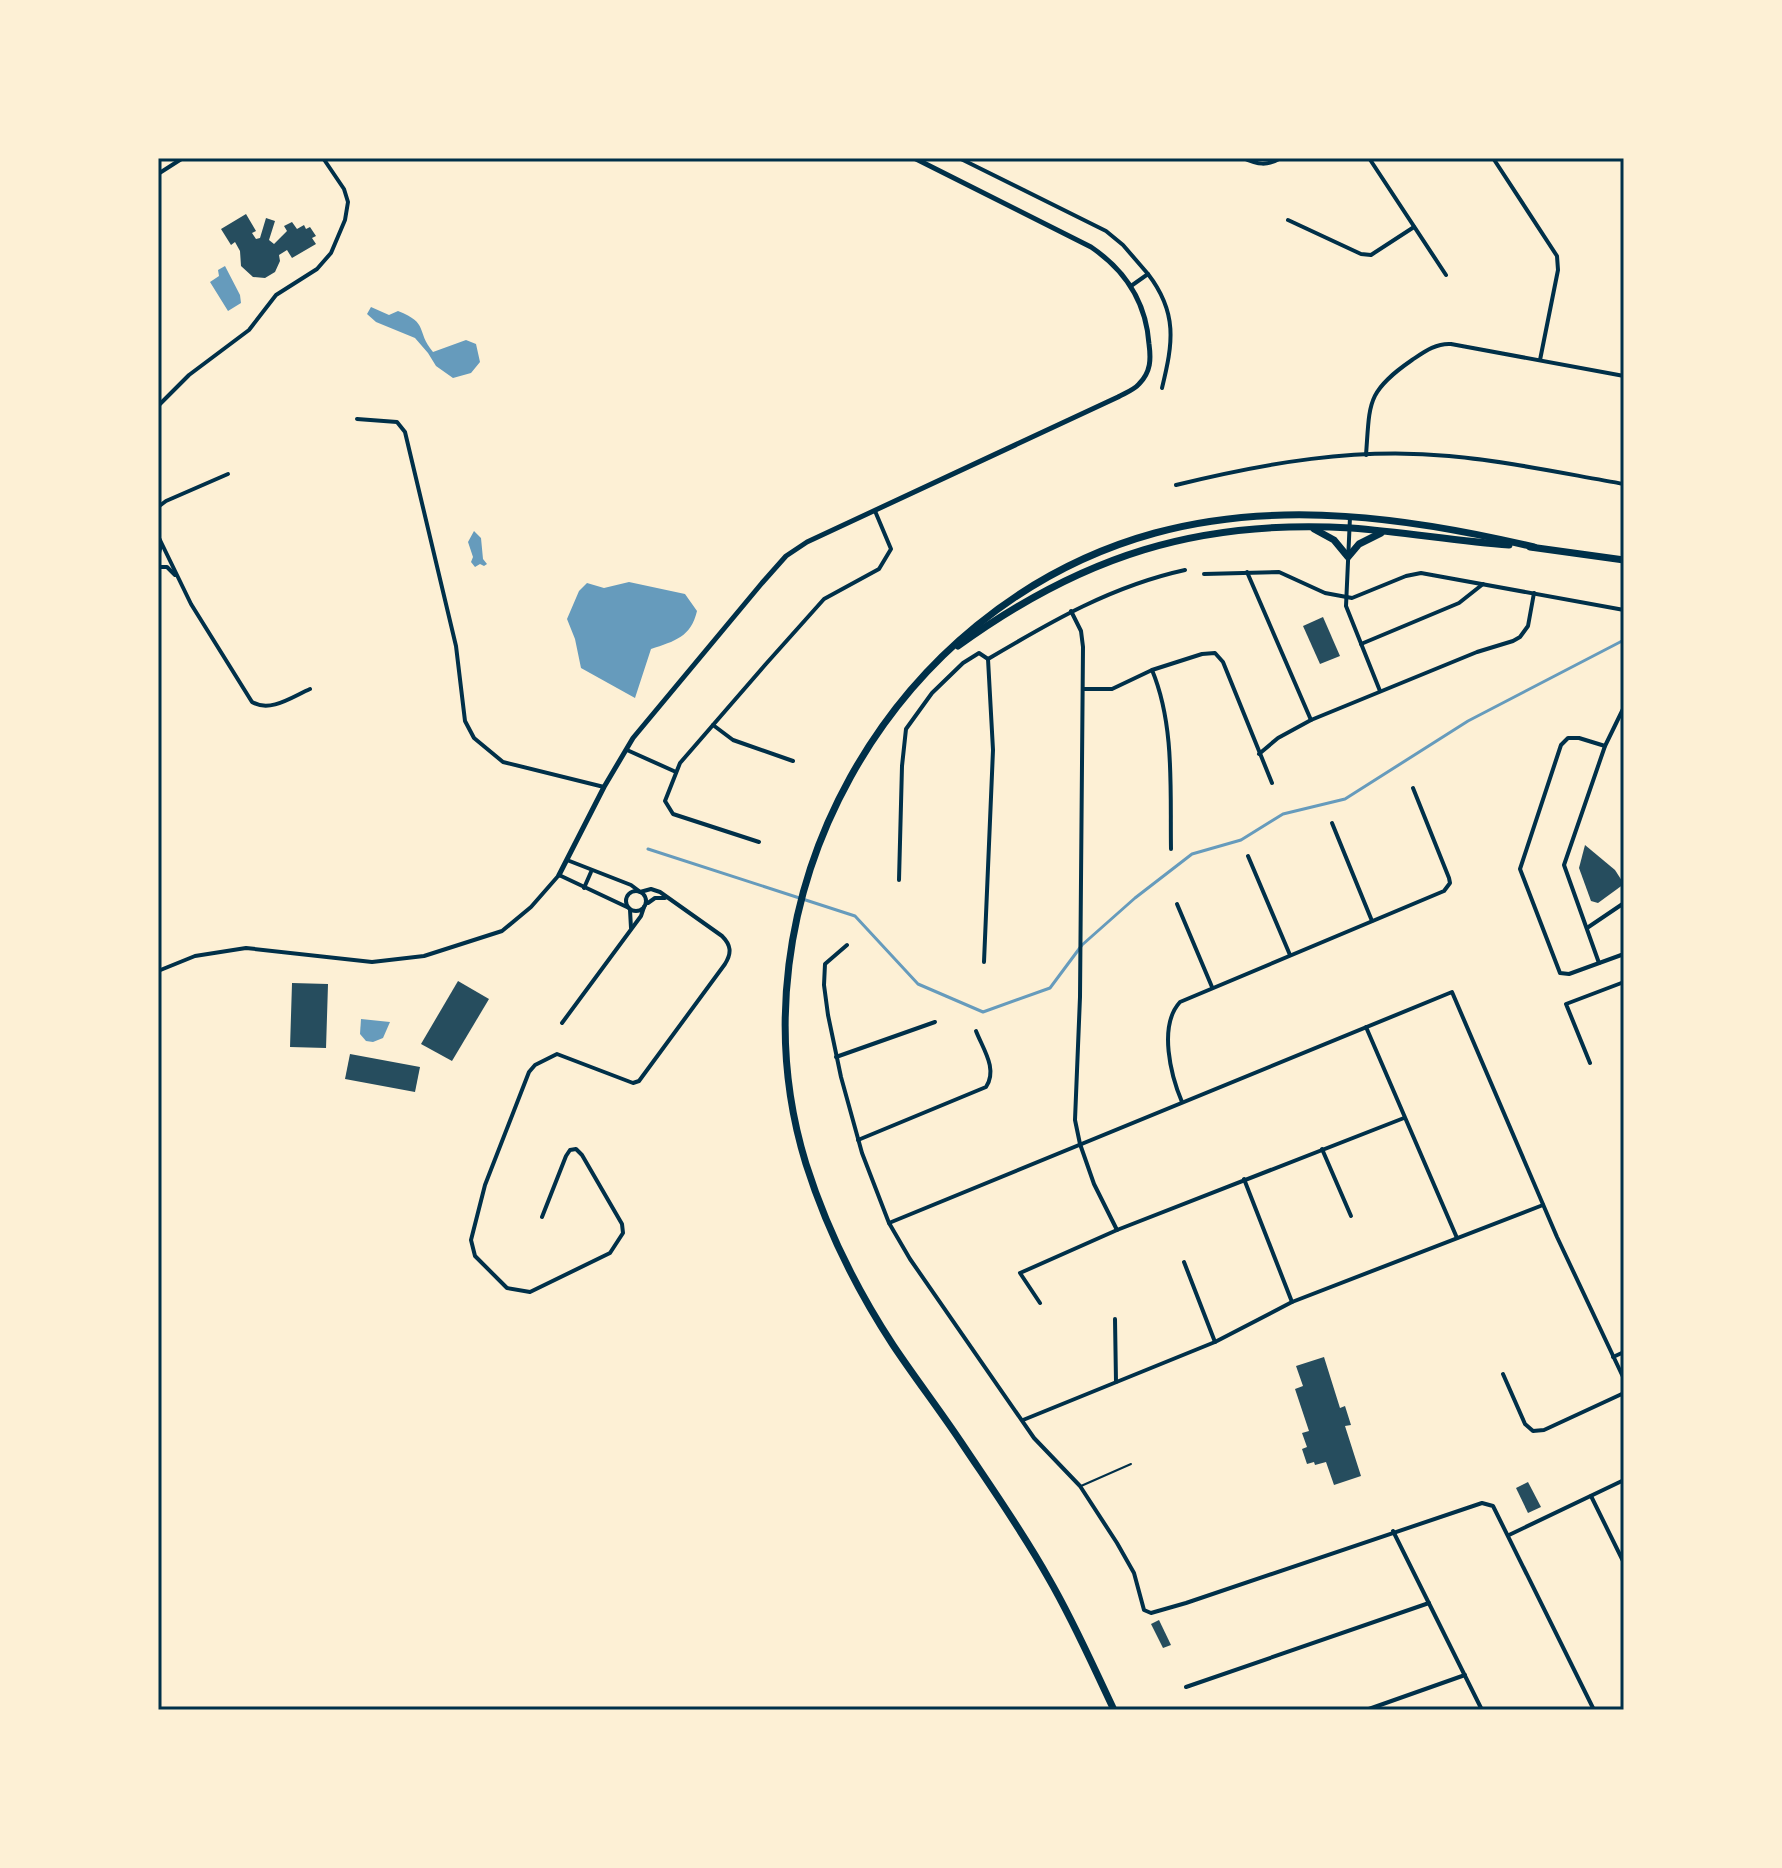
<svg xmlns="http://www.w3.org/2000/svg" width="1782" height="1868" font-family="'Fira Sans',sans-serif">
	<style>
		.water { fill: #669bbc }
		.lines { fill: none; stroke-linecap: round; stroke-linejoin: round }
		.stream { stroke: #669bbc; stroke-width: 3 }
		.building { fill: #264d5e }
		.service { stroke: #003049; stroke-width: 2 }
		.minor { stroke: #003049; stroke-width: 4 }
		.tertiary { stroke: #003049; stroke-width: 5 }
		.trunk { stroke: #003049; stroke-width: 7 }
		.neatline { fill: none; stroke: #003049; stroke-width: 3 }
	</style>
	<rect width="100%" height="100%" fill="#fdf0d5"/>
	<!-- water -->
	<g class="water">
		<polygon points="225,266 240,295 241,303 228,311 210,282 219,276 218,270"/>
		<path d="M 371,307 L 389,315 L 398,311 C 430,324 415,330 433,352 L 466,340 L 476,344 L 480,362 L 471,373 L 453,378 L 436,366 L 428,353 L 415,338 L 376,322 L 367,314 Z"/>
		<polygon points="474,531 481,538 483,559 487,564 484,566 480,564 475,567 471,562 473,557 468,542"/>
		<path d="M 629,582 L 685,594 L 697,611 C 691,637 675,641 651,649 L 635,698 L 581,668 L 575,639 L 567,619 L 579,591 L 587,583 L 604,588 Z"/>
		<polygon points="361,1019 390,1022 383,1038 373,1042 366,1041 360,1034"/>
	</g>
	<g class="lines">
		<!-- stream -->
		<polyline class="stream" points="648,849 855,916 918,984 983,1012 1050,988 1082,945 1135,898 1192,854 1241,840 1283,814 1345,799 1468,721 1624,640"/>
	</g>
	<!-- building -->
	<g class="building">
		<polygon points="246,214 256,231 252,233 256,239 260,238 266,218 275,221 269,240 274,244 287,231 284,226 292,222 297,229 304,225 306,229 310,227 316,236 312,238 316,244 292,258 287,250 279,255 280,261 275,272 265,278 253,277 241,266 240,251 235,242 231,245 221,229"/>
		<polygon points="1323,617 1340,656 1320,664 1303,626"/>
		<polygon points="1585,845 1615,870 1624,884 1598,903 1591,901 1579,868"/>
		<polygon points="458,981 489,999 452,1061 421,1044"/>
		<polygon points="292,983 328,984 326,1048 290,1047"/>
		<polygon points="350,1054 420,1067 415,1092 345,1079"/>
		<polygon points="1324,1357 1340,1408 1345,1406 1351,1425 1345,1426 1361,1476 1334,1485 1326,1462 1315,1465 1314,1462 1307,1464 1302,1449 1307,1447 1302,1433 1309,1431 1295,1389 1303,1386 1296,1366"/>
		<polygon points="1528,1482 1541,1507 1528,1513 1516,1488"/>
		<polygon points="1159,1620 1171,1645 1163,1648 1151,1624"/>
	</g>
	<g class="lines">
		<!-- service -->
		<polyline class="service" points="1081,1486 1131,1464"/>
		<!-- minor -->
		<g class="minor">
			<polyline points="959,158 1106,231 1123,245 1148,274 1131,286"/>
			<path d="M 1243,158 C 1258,165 1267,166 1281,158"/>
			<polyline points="1369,158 1446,275"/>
			<polyline points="1493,158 1557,256 1558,270 1540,360"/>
			<polyline points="158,174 183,158"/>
			<polyline points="1288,220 1361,254 1371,255 1414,227"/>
			<path d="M 1148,274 C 1178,313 1173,343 1162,388"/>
			<polyline points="158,406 189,375 249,330 276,295 317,269 331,253 345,220 348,202 344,189 323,158"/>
			<polyline points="357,419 397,422 405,432 456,646 465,721 474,738 503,762 604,787"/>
			<path d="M 1366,455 C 1370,402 1366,392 1412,360 C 1424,352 1436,343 1451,344 L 1624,376"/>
			<path d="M 1176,485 C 1266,463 1356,447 1449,456 C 1507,461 1566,474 1624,484"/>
			<polyline points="158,507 166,501 228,474"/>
			<polyline points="1350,517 1346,606 1380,691"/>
			<polyline points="158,535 161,545 158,557"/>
			<path d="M 159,538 L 191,604 L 252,702 C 270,713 292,697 310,689"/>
			<polyline points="158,567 167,567 175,575"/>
			<polyline points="1247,572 1311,720"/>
			<polyline points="1204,574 1279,572 1325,593 1352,598 1406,576 1421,573 1624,610"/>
			<polyline points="1071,611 1081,631 1083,647 1080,997 1075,1120 1080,1144 1094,1184 1117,1230 1404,1118"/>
			<polyline points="1361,644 1459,603 1483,584"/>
			<path d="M 988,659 C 1052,621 1112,586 1185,570"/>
			<path d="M 1152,670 C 1175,725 1170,791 1171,849"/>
			<polyline points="1083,689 1112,689 1152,670 1202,654 1215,653 1223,662 1272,783"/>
			<polyline points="713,725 733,740 793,761"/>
			<polyline points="1605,746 1579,738 1568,738 1561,745 1520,869 1560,973 1569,974 1624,954"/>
			<polyline points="627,750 676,772"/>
			<polyline points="1259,754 1278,738 1311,720 1477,652 1513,641 1520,637 1528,626 1534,593"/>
			<polyline points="1332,823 1372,921"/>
			<polyline points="759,842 673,814 665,801 680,763 765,665 824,599 879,569 891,549 875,511"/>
			<polyline points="1248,856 1290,955"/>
			<polyline points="567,860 631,885 639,891"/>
			<polyline points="899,880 902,766 906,729 932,693 963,663 979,653 988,659"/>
			<polyline points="584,888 591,872"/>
			<circle cx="636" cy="901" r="10"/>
			<polyline points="648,903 655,898 665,898"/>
			<polyline points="1177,904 1212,987"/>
			<polyline points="630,910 631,928"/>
			<polyline points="1587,928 1624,903"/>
			<polyline points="847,945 825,964 824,985 828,1015 841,1077 862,1153 889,1223 910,1259 1034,1438 1080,1486 1117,1543 1134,1573 1144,1610 1151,1613 1186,1603 1482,1503 1493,1506 1594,1710"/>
			<polyline points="984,962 993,750 988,659"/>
			<polyline points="1599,963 1564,865 1605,746 1624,707"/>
			<polyline points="158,971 195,956 246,948 372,962 424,956 502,931 531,907 559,875 629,908"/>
			<polyline points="562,1023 641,916 644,907"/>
			<polyline points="1366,1027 1457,1238"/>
			<polyline points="836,1057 935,1022"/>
			<polyline points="1590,1063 1566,1004 1624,982"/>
			<path d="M 1182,1102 C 1171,1076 1158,1026 1180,1002 L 1444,891 L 1450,883 L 1449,878 L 1413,788"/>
			<path d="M 858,1140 L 986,1087 C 998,1069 983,1049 976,1031"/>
			<polyline points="1322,1149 1351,1216"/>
			<polyline points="1244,1179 1292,1302"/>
			<path d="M 542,1217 L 566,1156 L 570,1150 L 576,1149 L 582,1155 L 622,1224 L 623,1233 L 610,1253 L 530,1292 L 507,1288 L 475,1256 L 471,1240 L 485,1185 L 529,1072 L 535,1065 L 557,1054 L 633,1083 L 639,1081 L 725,964 C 732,953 731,945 722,936 L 660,892 L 651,889 L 640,892"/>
			<polyline points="889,1223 1452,992 1557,1237 1624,1379"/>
			<polyline points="1184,1262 1215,1342"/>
			<polyline points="1040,1303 1020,1273 1117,1230"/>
			<polyline points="1115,1319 1116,1382"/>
			<polyline points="1613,1357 1624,1352"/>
			<polyline points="1503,1374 1525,1424 1533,1431 1544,1430 1624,1393"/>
			<polyline points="1023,1420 1215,1342 1292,1302 1543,1205"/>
			<polyline points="1591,1496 1624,1563"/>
			<polyline points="1393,1531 1482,1710"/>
			<polyline points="1509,1535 1624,1480"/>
			<polyline points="1186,1687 1429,1603"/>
			<polyline points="1366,1710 1465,1675"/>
		</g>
		<!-- tertiary -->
		<path class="tertiary" d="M 559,875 L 604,787 L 633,738 L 762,583 L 786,556 L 807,542 L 1118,397 C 1125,393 1134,390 1139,384 C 1151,372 1151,359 1149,344 C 1146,302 1125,270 1091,247 L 914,158"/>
		<!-- trunk -->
		<g class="trunk">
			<polyline points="1314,529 1334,540 1348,557 1359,544 1381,533"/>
			<polyline points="1530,547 1624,560"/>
			<path d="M 958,646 C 1082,556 1198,519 1351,528 C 1404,532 1456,541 1509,545"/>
			<path d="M 1114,1710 C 1093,1666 1074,1622 1049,1579 C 1023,1532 991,1487 961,1442 C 939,1409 915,1378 893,1345 C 857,1290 826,1227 806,1164 C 725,901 889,606 1155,533 C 1279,499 1412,518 1534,547"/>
		</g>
	</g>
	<!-- border -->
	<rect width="1782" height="1868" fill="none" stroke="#fdf0d5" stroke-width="320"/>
	<rect x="160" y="160" width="1462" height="1548" class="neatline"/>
</svg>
